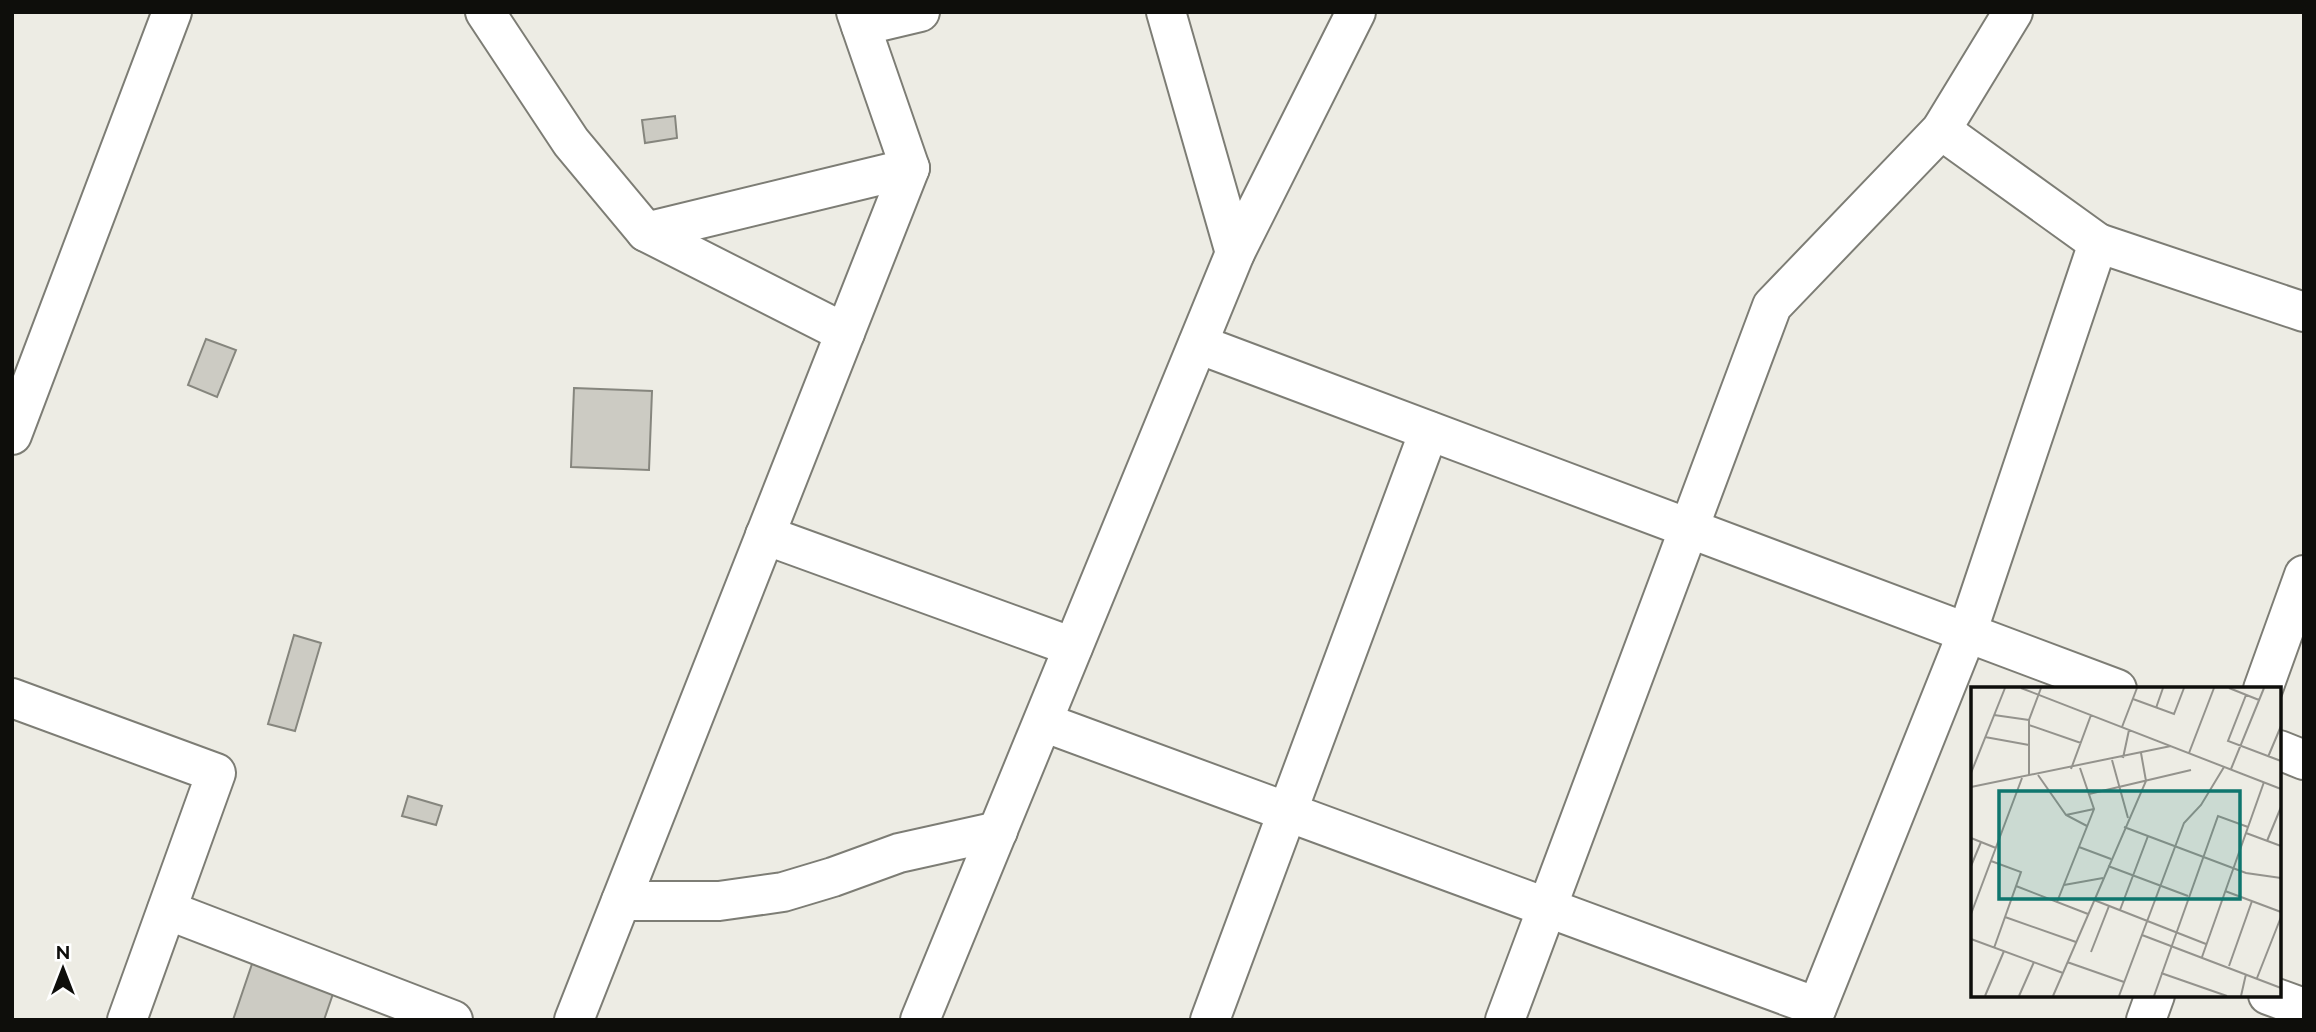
<svg xmlns="http://www.w3.org/2000/svg" width="2316" height="1032" font-family="Raleway,sans-serif">
	<style>
		.building { fill: #cccbc3; stroke: #86867e; stroke-width: 2 }
		.lines { fill: none; stroke-linecap: round; stroke-linejoin: round }
		.minor-casing { stroke: #7d7d75; stroke-width: 42 }
		.minor { stroke: #fff; stroke-width: 38 }
		.inset-road { fill: none; stroke: #94938d; stroke-width: 2 }
		.view { fill: #0f766e; fill-opacity: 0.15; stroke: #0f766e; stroke-width: 3.5 }
		.inset-edge { fill: none; stroke: #0e0e0b; stroke-width: 3.5 }
	</style>
	<rect width="100%" height="100%" fill="#edece4"/>
	<!-- building -->
	<g class="building">
		<polygon points="675,116 677,138 645,143 642,120"/>
		<polygon points="206,339 236,350 217,397 188,385"/>
		<polygon points="574,388 652,391 649,470 571,467"/>
		<polygon points="294,635 321,643 295,731 268,724"/>
		<polygon points="408,796 442,806 436,825 402,816"/>
		<polygon points="253,961 335,988 324,1020 233,1020"/>
	</g>
	<g class="lines">
		<!-- minor casing -->
		<g class="minor-casing">
			<g id="minor">
				<polyline points="485,12 571,142 646,232 845,333"/>
				<polyline points="1166,12 1235,253"/>
				<polyline points="861,26 920,12"/>
				<polyline points="1941,130 2098,243"/>
				<polyline points="646,232 910,168"/>
				<polyline points="1198,344 2117,689"/>
				<polyline points="12,435 172,12"/>
				<polyline points="765,535 1073,647"/>
				<polyline points="2263,689 2304,575"/>
				<polyline points="12,698 216,773 127,1020"/>
				<polyline points="1043,722 1817,1007"/>
				<polyline points="2279,750 2304,760"/>
				<polyline points="621,901 719,901 783,892 833,877 899,853 998,831"/>
				<polyline points="167,910 453,1020"/>
				<polyline points="2268,995 2304,1008"/>
				<polyline points="574,1020 910,168 856,12"/>
				<polyline points="920,1020 1235,253 1356,12"/>
				<polyline points="1210,1020 1429,431"/>
				<polyline points="1505,1020 1772,306 1941,130 2013,12"/>
				<polyline points="1812,1020 1967,633 2098,243 2304,312"/>
				<polyline points="2146,1020 2155,995"/>
			</g>
		</g>
		<!-- minor -->
		<use href="#minor" class="minor"/>
	</g>
	<!-- overview -->
	<g transform="translate(1971 687)">
		<rect width="310" height="310" fill="#edece4"/>
		<path class="inset-road" d="M 50,1 L 310,102M 258,1 L 288,13M 275,8 L 257,54 L 310,74M 162,12 L 203,27 L 213,1M 185,21 L 192,1M 23,28 L 58,33M 58,38 L 110,56M 151,40 L 166,1M 14,50 L 58,58M 218,66 L 243,1M 297,70 L 310,39M 152,71 L 158,43M 141,73 L 157,131M 100,82 L 120,28M 260,82 L 293,1M 0,86 L 34,1M 67,88 L 95,128 L 116,139M 58,89 L 58,33 L 70,1M 0,100 L 200,59M 118,107 L 220,83M 95,128 L 123,122M 153,140 L 275,186 L 310,191M 275,146 L 310,159M 0,151 L 25,161M 296,154 L 310,120M 108,160 L 140,172M 20,174 L 50,185 L 23,261M 0,179 L 10,155M 137,179 L 217,209M 93,198 L 132,191M 45,199 L 117,227M 254,204 L 310,225M 123,213 L 235,257M 86,215 L 123,122 L 109,81M 149,223 L 177,149M 0,227 L 51,91M 34,230 L 105,255M 171,248 L 310,301M 0,252 L 92,286M 120,265 L 138,219M 231,270 L 293,95M 96,275 L 153,295M 258,279 L 281,214M 190,286 L 256,309M 286,291 L 310,230M 14,309 L 33,264M 48,309 L 63,275M 82,309 L 175,94 L 170,66M 148,309 L 213,136 L 230,118 L 253,80M 183,309 L 247,129 L 277,140M 270,309 L 275,287"/>
		<path class="view" d="M 28,104 L 269,104 L 269,212 L 28,212 Z"/>
		<rect width="310" height="310" class="inset-edge"/>
	</g>
	<!-- border -->
	<rect width="2316" height="1032" fill="none" stroke="#0e0e0b" stroke-width="28"/>
	<!-- north arrow -->
	<g transform="translate(63 969)" stroke="#ffffff" stroke-width="5" paint-order="stroke">
	<path d="M0-5L12 26L0 18L-12 26Z" fill="#0e0e0b"/>
	<text y="-10" font-size="19" font-weight="bold" text-anchor="middle" fill="#0e0e0b">N</text>
	</g>
</svg>
